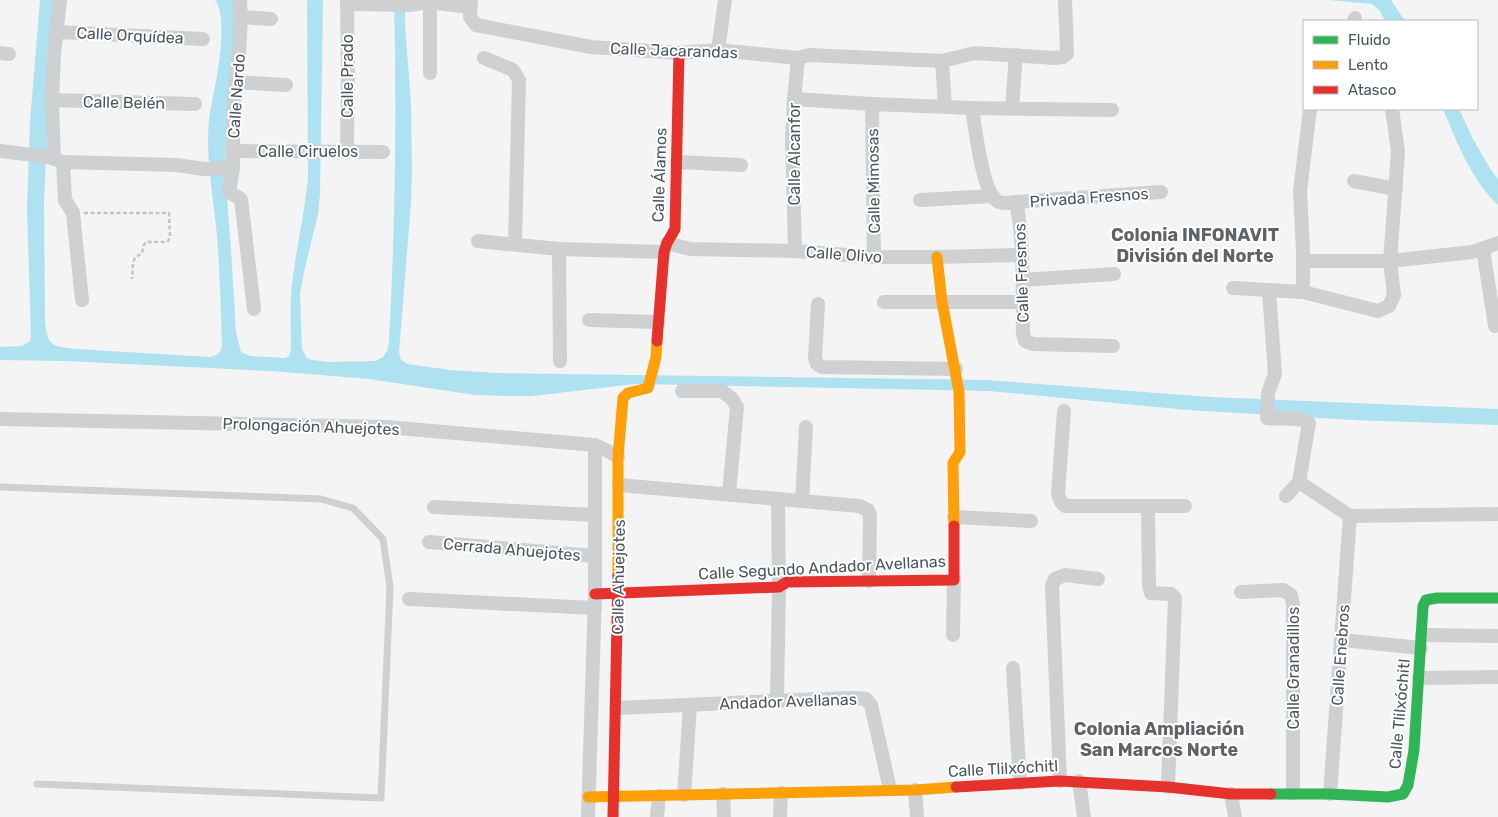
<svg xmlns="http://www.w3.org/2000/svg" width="1498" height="817" font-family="Rubik,sans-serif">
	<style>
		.water { fill: #aee2f0 }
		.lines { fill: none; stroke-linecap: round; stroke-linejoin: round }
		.path { stroke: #bcc7c4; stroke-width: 2.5; stroke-dasharray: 4 2.5; stroke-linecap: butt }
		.lane { stroke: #ced0d2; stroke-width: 7 }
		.street { stroke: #ced0d2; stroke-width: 14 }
		.fast { stroke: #30b455; stroke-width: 11 }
		.slow { stroke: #ff9f0a; stroke-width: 11 }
		.jam { stroke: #e5322d; stroke-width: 11 }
		.labels { text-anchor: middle; stroke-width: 4; stroke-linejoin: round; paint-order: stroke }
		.street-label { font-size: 16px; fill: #4a5661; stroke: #fff }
		.neighbourhood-label { font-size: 18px; font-weight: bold; fill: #5f6368; stroke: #fff }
	</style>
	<rect width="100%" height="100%" fill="#f4f4f4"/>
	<!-- water -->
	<g class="water">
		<path d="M 40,0 L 54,0 L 51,38 L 44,203 L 45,322 C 48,347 52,346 76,349 L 210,357 C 217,355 220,354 222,347 C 221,310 220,274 217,237 C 214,198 205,159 209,120 C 213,92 231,23 215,0 L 235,0 L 234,54 L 226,141 L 225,173 L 231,249 L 236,332 L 241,352 L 250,356 L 285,358 L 289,356 L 291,349 C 291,331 290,313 291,295 C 294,255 305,216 308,176 L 307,0 L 323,0 L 320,194 L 318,214 L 304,272 L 300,294 L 302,349 L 307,358 L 312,360 L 330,362 L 375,361 L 383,357 L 387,351 L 389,342 C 395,228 397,114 394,0 L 405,0 L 405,24 L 411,104 L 412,168 L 411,203 L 399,352 L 401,360 L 408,364 L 450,370 L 497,373 L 987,380 L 1210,397 L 1498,409 L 1498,425 L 1353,420 L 1188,410 L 989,391 L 635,384 L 533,396 L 508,396 L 475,395 L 369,379 L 271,371 L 65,361 L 0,360 L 0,347 L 22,346 L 30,341 L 31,337 L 27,209 L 30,122 Z"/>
		<polygon points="1329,0 1391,0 1405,21 1385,21 1380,11 1372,4"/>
		<path d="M 1443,109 L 1459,109 L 1473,139 L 1491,170 L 1498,179 L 1498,205 C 1471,179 1457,143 1443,109 Z"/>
	</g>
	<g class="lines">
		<!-- path -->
		<polyline class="path" points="84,213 169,213 170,237 168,241 165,242 146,242 144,245 142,253 135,258 133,263 132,279"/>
		<!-- lane -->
		<polyline class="lane" points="0,487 321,499 353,508 383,539 390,587 381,798 37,784"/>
		<!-- street -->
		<g class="street">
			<polyline points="240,0 241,17 239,54 233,114 233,168 229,192 241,199 254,309"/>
			<polyline points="471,0 470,17 476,25 591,47 679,53 718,50 798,58 809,55 942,61 975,53 1055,58 1063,57 1067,54 1065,0"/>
			<polyline points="347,4 409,5 430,2 470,7"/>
			<polyline points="241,17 271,19"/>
			<polyline points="1354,21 1355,18"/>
			<polyline points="57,32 203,39"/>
			<polyline points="718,50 725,0"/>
			<polyline points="0,53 9,54"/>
			<polyline points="484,58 513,70 519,80 515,244"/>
			<polyline points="942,61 945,107"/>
			<polyline points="430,73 430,0"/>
			<polyline points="235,82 286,85"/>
			<polyline points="794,99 872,104 972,108 1112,110"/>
			<polyline points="52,100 195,104"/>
			<polyline points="872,104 874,257"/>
			<path d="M 972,108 C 975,127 982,191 997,201 C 1002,204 1010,203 1016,202 C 1025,245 1022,290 1023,334 L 1025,341 L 1033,344 L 1113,346"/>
			<polyline points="1012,108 1016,55"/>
			<polyline points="0,151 49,157 63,162 177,165 204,169 233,168"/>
			<polyline points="233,151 383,152"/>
			<polyline points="347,151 348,71 347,0"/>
			<polyline points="54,159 52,100 54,54 60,0"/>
			<polyline points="63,162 65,200 73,213 82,300"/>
			<polyline points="677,162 741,165"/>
			<polyline points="1354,181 1396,189"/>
			<polyline points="920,200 993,196"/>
			<polyline points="1016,202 1161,192"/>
			<polyline points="478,241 559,249 664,252"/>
			<polyline points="667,243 690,249 795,251 874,257 937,257 1022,255"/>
			<polyline points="559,249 560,361"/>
			<polyline points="1483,249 1495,326"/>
			<polyline points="795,251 792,138 794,99 798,58"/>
			<polyline points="1303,261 1390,261 1472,252 1498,243"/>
			<polyline points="1022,280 1114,274"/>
			<polyline points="1233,288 1303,292 1378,311 1389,306 1394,295 1390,261 1398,152 1392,109"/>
			<path d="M 1269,291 L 1275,374 L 1268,393 L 1267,418 C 1279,420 1300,416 1309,423 L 1299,482"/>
			<polyline points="1303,292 1303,252 1300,191 1310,109"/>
			<polyline points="884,302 1022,302"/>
			<polyline points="818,304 815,358 817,364 822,367 956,369"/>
			<polyline points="589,320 658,322"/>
			<polyline points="682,391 722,391 732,399 737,407 729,494"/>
			<polyline points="1064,411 1058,494 1061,502 1065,506 1148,506 1149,586 1151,593 1171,594 1175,598 1168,787"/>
			<polyline points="0,419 386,427 595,445 610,452 618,457"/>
			<polyline points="619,485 859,506 868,510 870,515 869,581"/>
			<polyline points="1286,496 1299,482 1350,516 1498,514"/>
			<polyline points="802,501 806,427"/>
			<polyline points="1148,506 1185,506"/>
			<polyline points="434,507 595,515"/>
			<polyline points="954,517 1031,521"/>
			<polyline points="429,542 595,556"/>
			<polyline points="1241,592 1283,590 1291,595 1293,604 1293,793"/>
			<polyline points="409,599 595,608"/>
			<polyline points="953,635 954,580"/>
			<polyline points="1422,635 1498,636"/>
			<polyline points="1342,640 1421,648"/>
			<polyline points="1013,668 1020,783"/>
			<polyline points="1419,678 1498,677"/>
			<polyline points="777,700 779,587 778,499"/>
			<path d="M 616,708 C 696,705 776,700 856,698 L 866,699 L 871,705 L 890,789"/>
			<polyline points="1060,781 1052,586 1055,579 1065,575 1098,579"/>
			<polyline points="1079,781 1084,817"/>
			<polyline points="915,790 917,817"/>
			<polyline points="723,794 724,817"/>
			<polyline points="1231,794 1235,817"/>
			<polyline points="1330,794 1350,516"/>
			<polyline points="684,795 690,706"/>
			<polyline points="588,817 595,594 595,445"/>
			<polyline points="657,817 659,796"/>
			<polyline points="780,817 781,793"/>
		</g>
		<!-- fast -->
		<polyline class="fast" points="1271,794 1330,794 1388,797 1403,794 1408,785 1414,750 1423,606 1426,600 1437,598 1498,598"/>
		<!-- slow -->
		<g class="slow">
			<polyline points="937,257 942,302 959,392 960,452 953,463 954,526"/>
			<polyline points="618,575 618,457 623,398 628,393 648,388 656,357 657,341"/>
			<polyline points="588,797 915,790 956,787"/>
		</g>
		<!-- jam -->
		<g class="jam">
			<polyline points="657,341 664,252 667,243 675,229 679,53"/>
			<polyline points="595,594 779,587 787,582 954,580 954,526"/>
			<polyline points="956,787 1060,781 1168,787 1231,794 1271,794"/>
			<polyline points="613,817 618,575"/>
		</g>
	</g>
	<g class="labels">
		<!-- street labels -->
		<g class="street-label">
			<text transform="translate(130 35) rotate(3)" y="6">Calle Orquídea</text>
			<text transform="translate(674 50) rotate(2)" y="6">Calle Jacarandas</text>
			<text transform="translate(347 76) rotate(-90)" y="6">Calle Prado</text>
			<text transform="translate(236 96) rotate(-86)" y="6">Calle Nardo</text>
			<text transform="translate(124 102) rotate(1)" y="6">Calle Belén</text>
			<text x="308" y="157">Calle Ciruelos</text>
			<text transform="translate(794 154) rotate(-90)" y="6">Calle Alcanfor</text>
			<text transform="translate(659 175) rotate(-88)" y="6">Calle Álamos</text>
			<text transform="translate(873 181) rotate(-91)" y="6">Calle Mimosas</text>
			<text transform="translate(1089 197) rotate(-4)" y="6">Privada Fresnos</text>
			<text transform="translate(844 254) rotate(4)" y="6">Calle Olivo</text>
			<text transform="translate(1021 273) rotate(-92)" y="6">Calle Fresnos</text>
			<text transform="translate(311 426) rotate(2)" y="6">Prolongación Ahuejotes</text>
			<text transform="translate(512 549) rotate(5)" y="6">Cerrada Ahuejotes</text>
			<text transform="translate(822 567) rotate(-3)" y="6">Calle Segundo Andador Avellanas</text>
			<text transform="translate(618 577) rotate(-89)" y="6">Calle Ahuejotes</text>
			<text transform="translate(1340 655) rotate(-86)" y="6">Calle Enebros</text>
			<text transform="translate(1293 668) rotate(-90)" y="6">Calle Granadillos</text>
			<text transform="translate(788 701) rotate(-2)" y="6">Andador Avellanas</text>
			<text transform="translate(1399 714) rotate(-85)" y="6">Calle Tlilxóchitl</text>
			<text transform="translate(1003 768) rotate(-3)" y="6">Calle Tlilxóchitl</text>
		</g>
		<!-- neighbourhood labels -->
		<g class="neighbourhood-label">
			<text x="1195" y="241">Colonia INFONAVIT<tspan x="1195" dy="21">División del Norte</tspan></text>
			<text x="1159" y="735">Colonia Ampliación<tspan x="1159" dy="21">San Marcos Norte</tspan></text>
		</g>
	</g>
	<!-- legend -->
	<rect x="1303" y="20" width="175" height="90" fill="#ffffff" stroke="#b7bbc0"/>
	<rect x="1313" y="36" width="25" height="8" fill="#30b455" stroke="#b7bbc0"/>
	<text x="1348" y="45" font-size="15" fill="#4a5661">Fluido</text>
	<rect x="1313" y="61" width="25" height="8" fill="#ff9f0a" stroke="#b7bbc0"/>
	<text x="1348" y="70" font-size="15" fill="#4a5661">Lento</text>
	<rect x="1313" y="86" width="25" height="8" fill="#e5322d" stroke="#b7bbc0"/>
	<text x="1348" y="95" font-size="15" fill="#4a5661">Atasco</text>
</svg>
